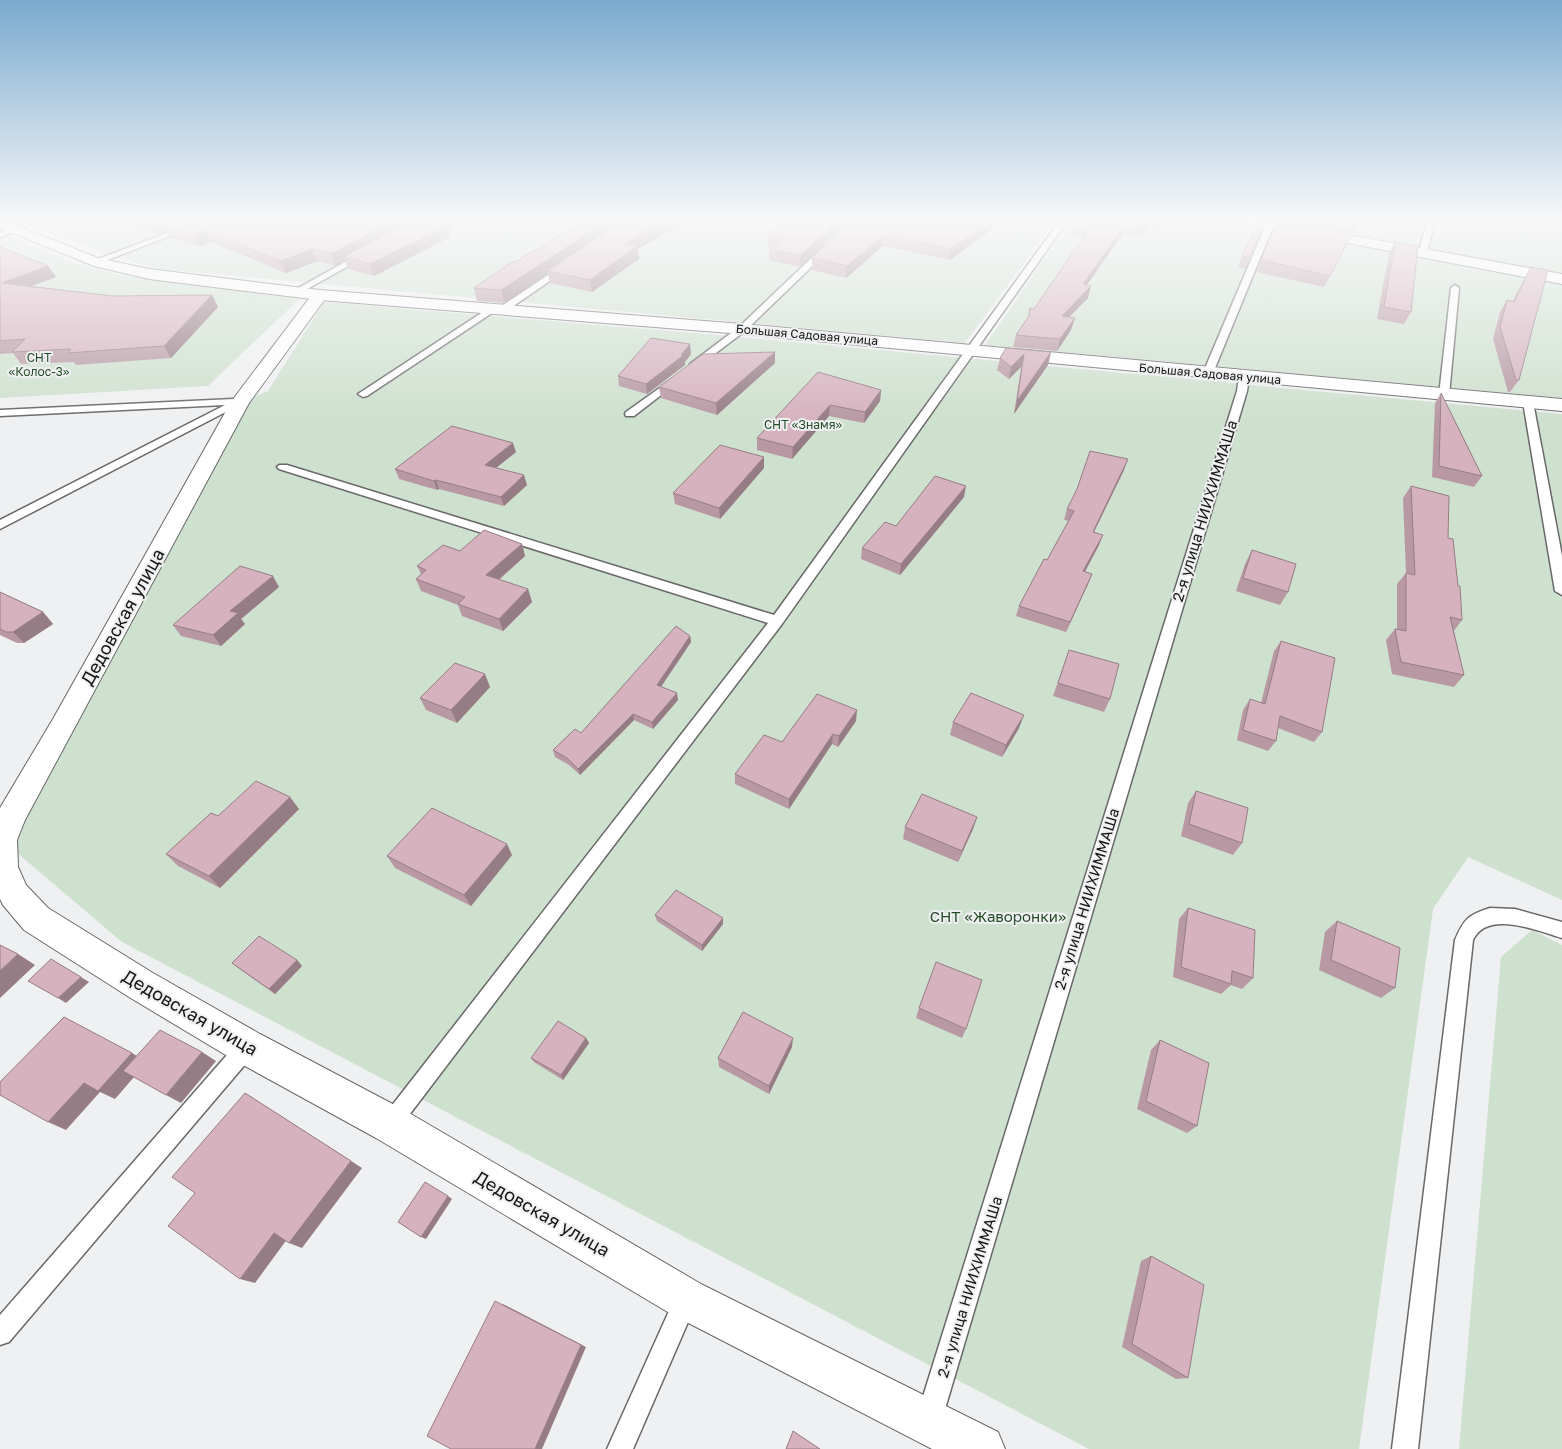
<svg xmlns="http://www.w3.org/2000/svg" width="1562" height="1449" font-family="'Golos Text',sans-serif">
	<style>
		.green { fill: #cee0ce }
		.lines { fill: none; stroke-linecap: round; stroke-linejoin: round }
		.service-casing { stroke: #686869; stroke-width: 3 }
		.minor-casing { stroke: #686869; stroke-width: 2 }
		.tertiary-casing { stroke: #686869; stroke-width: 2 }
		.service { fill: #fff; fill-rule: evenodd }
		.minor { fill: #fff; fill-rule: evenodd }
		.tertiary { fill: #fff; fill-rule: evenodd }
		.wall { fill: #b899a3 }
		.shaded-wall { fill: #967d85 }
		.building { fill: #d6b2be; stroke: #967d85 }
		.labels { text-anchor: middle; stroke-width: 4; stroke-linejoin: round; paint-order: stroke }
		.far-street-label { font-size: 12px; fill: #161617; stroke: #eff0f1 }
		.far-park-label { font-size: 12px; fill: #254c28; stroke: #eff0f1 }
		.street-label { font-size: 15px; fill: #161617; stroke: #eff0f1 }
		.park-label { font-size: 15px; fill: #254c28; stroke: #eff0f1 }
		.near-street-label { font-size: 18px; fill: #161617; stroke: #eff0f1 }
	</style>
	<rect width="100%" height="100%" fill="#eff0f1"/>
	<!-- green -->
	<g class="green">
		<polygon points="15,219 1057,219 965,343 158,269 106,254"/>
		<polygon points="1072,219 1228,219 1458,264 1562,281 1562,398 985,345"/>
		<polygon points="1253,219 1562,219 1562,276 1439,255"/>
		<polygon points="0,232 71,262 120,275 299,299 208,386 0,398"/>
		<polygon points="324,302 718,335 1562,414 1562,900 1468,857 1433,909 1359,1449 1089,1449 122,942 2,840 240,402 268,391"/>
		<polygon points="1532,930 1562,945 1562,1449 1459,1449 1501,957"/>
	</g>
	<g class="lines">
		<!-- service casing -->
		<g class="service-casing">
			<g id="service">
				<polygon points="204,219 214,219 97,264 90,262"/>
				<polygon points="1061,219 1069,219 782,624 397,1131 390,1134 383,1131 380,1124 383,1117 768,623 279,469 277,467 279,465 287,465 774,615"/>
				<polygon points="1428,219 1436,219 1426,254 1422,256 1418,254"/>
				<polygon points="1267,222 1274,224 1213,373 1211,375 1205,375 1203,373"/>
				<polygon points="15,227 19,229 18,231 0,237 0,232"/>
				<polygon points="823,247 830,249 745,331 696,368 690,368 690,364 739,327"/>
				<polygon points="361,253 368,255 300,293 293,291"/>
				<polygon points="563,265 570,267 506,311 500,311 500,307"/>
				<polygon points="1455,285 1459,288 1449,395 1444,398 1439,395 1451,288"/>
				<polygon points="492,306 496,309 495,311 367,396 363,397 358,394"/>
				<polygon points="1244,374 1249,377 1247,391 942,1419 938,1428 929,1432 920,1428 916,1419 1237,391 1239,377"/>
				<polygon points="675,377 680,380 678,382 634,416 626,416 625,414 626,412"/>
				<polygon points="233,399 244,400 245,402 0,529 0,520 225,405 0,416 0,410"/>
				<polygon points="1528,399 1533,402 1562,556 1562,595 1555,591 1523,402"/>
				<path d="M 1490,908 L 1515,909 L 1562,922 L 1562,938 C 1538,931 1487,909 1473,940 L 1418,1449 L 1392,1449 L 1455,940 C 1464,919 1468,915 1490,908 Z"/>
				<polygon points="247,1037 254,1040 257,1047 254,1054 9,1342 0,1345 0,1315 240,1040"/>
				<polygon points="686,1287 694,1291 698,1299 633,1449 607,1449 678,1291"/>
			</g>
		</g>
		<!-- minor casing -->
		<g class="minor-casing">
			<g id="minor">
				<polygon points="1235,219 1262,219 1562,274 1562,284 1242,223"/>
				<polygon points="320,290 326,292 328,295 249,403 25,820 17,840 18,867 26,885 48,908 153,973 260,1034 404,1110 701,1284 998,1432 1005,1449 932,1449 671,1314 376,1138 234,1060 129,997 24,930 3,905 0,899 0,808 53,719 231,402 314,292"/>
			</g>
		</g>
		<!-- tertiary casing -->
		<g class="tertiary-casing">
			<polygon id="tertiary" points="0,219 98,258 149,269 320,290 742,324 1562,399 1562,411 742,334 320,300 149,279 94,266 0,228"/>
		</g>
		<!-- service -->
		<use href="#service" class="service"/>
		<!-- minor -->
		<use href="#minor" class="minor"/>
		<!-- tertiary -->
		<use href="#tertiary" class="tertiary"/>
	</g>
	<!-- wall -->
	<g class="wall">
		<polygon points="126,219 471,219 448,230 450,237 374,276 348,269 345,261 336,266 317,261 286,273 211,242 200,246 170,238 167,231 158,234 130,227"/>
		<polygon points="575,219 690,219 638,249 639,259 592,292 550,283 548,274 505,303 477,301 474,288 515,262 575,227 573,220"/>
		<polygon points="789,219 851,219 800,267 769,260 769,249 771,247 768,247 767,235"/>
		<polygon points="854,219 1006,219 950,260 883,246 846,278 812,270 812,258"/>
		<polygon points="1078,219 1166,219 1155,230 1147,229 1140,237 1123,233 1087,285 1088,298 1069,317 1071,330 1057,351 1013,347 1016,335 1028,317 1030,308 1034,309 1084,237 1070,234 1073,223"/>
		<polygon points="1266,219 1245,269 1238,268 1242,256"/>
		<polygon points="1271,219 1361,219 1353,234 1293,223 1352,234 1324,287 1256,272 1278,220"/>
		<polygon points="1395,242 1411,312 1404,324 1377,319 1389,253"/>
		<polygon points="0,247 48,266 56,277 31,286 112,296 212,295 218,307 171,358 76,365 74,362 21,364 13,353 0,354"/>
		<polygon points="1531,267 1519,380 1510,392 1508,392 1493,339 1500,312 1507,300 1512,302 1524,279"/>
		<polygon points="1051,352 1048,365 1014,414 1021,367 1009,379 997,370 1000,358"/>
		<polygon points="691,354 685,362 685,365 647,394 619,386 618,376"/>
		<polygon points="775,363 717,415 661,398 659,387"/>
		<polygon points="818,372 881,390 880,401 864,423 829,416 792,459 757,450 757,438"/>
		<polygon points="1441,393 1482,476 1474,487 1432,477 1435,403"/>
		<polygon points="516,452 496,468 527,485 504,506 439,489 437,490 399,479 395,469"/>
		<polygon points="764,468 720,519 675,504 673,493"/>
		<polygon points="1124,470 1094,532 1099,545 1085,572 1092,574 1088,584 1066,632 1016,616 1019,606 1047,560 1069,521 1064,520 1067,509"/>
		<polygon points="1411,486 1448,538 1458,586 1462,620 1454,631 1464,675 1454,687 1392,674 1386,640 1395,629 1397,629 1397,584 1406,573 1403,498"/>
		<polygon points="964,497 900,575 861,559 862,548 896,526"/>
		<polygon points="522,544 525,556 499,580 528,589 532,602 503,631 462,616 458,605 421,591 416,579 421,574 417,566 460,551"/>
		<polygon points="1252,550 1288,592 1280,605 1236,591 1245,564"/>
		<polygon points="279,587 241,619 245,624 221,646 181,636 173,625"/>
		<polygon points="0,592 43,612 53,624 24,643 17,643 0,635"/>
		<polygon points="690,636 691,642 661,687 678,700 653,729 634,720 580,775 569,765 555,757 553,750 581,733"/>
		<polygon points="1281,641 1322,732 1314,742 1278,728 1276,741 1268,751 1237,740 1243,710 1250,699 1261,703 1274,651"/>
		<polygon points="1069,650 1110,699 1104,712 1053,696"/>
		<polygon points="490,687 457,723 426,710 420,698"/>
		<polygon points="856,721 838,747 832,744 789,809 735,784 735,774 782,742"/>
		<polygon points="953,722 1019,728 1002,757 950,735"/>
		<polygon points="1196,791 1242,843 1233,855 1181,836 1188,803"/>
		<polygon points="299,809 220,888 178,866 166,854 218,816"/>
		<polygon points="977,817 973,829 958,862 903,839 905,827"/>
		<polygon points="512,855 471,906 395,868 387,856"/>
		<polygon points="1188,908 1253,978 1242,989 1231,985 1221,994 1173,977 1179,919"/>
		<polygon points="655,915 723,924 702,951 657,921"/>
		<polygon points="1337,921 1395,988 1381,998 1319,970 1325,932"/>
		<polygon points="297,960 302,966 275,994 238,968 232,963"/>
		<polygon points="919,1008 966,1029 962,1038 916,1018"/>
		<polygon points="586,1038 589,1043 563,1080 534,1062 531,1058"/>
		<polygon points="1160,1040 1197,1126 1187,1133 1137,1109 1151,1050"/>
		<polygon points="792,1047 769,1094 719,1067 718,1058"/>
		<polygon points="1151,1256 1188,1378 1176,1379 1122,1347 1141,1261"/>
	</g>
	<!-- shaded-wall -->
	<g class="shaded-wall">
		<polygon points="165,219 199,219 164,227 167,231 158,234 152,223"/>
		<polygon points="398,219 421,219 343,257 345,261 336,266 331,254"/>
		<polygon points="445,219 471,219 448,230 450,237 374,276 370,264 436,223"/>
		<polygon points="610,219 629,219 547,271 548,274 505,303 501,290"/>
		<polygon points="669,219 690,219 638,249 639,259 592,292 590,280 624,244"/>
		<polygon points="840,219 851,219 800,267 800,256"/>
		<polygon points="993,219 1006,219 950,260 951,249"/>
		<polygon points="1150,219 1147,229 1140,237 1143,226"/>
		<polygon points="1158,219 1166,219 1155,230"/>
		<polygon points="1127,222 1123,233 1079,296 1083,284"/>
		<polygon points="205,231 211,242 200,246 195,235"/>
		<polygon points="1352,234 1347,245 1324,287 1330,276"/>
		<polygon points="884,235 883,246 846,278 847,266"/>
		<polygon points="312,249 317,261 286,273 281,261"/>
		<polygon points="48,266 56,277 10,294 2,283"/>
		<polygon points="1091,286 1088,298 1059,327 1062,316"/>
		<polygon points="212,295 218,307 171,358 164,346"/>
		<polygon points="1075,318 1071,330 1057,351 1060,339"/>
		<polygon points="690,344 691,354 685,362 685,365 647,394 646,384 681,355"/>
		<polygon points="775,352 775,363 717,415 716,403"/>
		<polygon points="1051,352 1048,365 1014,414 1017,401"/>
		<polygon points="1024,354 1021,367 1009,379 1011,367"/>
		<polygon points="881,390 880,401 864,423 865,412"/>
		<polygon points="830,405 829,416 792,459 793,447"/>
		<polygon points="513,443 516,452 487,475 485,465"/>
		<polygon points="764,457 764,468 720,519 719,508"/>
		<polygon points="1128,459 1124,470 1089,542 1093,532"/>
		<polygon points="524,475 527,485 504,506 501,497"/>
		<polygon points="436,480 439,489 437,490 434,481"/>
		<polygon points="966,486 964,497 900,575 901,564"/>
		<polygon points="1103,535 1099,545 1079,582 1083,571"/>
		<polygon points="522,544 525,556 490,587 486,575"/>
		<polygon points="1092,574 1088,584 1066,632 1070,622"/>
		<polygon points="273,576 279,587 241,619 245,624 221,646 213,635 230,611"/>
		<polygon points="528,589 532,602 503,631 499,619"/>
		<polygon points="43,612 53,624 24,643 13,632"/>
		<polygon points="690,636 691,642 658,691 657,685"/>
		<polygon points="485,674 490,687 457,723 451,710"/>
		<polygon points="677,693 678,700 653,729 652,722"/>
		<polygon points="857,710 856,721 838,747 839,736"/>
		<polygon points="633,714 634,720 580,775 578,769"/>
		<polygon points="1024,715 1019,728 1002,757 1006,745"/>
		<polygon points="833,734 832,744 789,809 789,799"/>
		<polygon points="290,797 299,809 220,888 209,876"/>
		<polygon points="977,817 973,829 958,862 962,851"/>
		<polygon points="507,844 512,855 471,906 464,895"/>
		<polygon points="723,918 723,924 702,951 702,945"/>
		<polygon points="18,954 35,965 0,998 0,971"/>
		<polygon points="297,960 302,966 275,994 269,989"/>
		<polygon points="81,977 89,982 66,1003 58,998"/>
		<polygon points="586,1038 589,1043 563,1080 561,1075"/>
		<polygon points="793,1038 792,1047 769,1094 769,1086"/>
		<polygon points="202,1052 216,1061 181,1103 166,1095"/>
		<polygon points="132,1053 147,1062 115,1099 100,1092 66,1130 48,1122 84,1083"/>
		<polygon points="245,1093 362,1168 302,1248 289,1243"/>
		<polygon points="448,1196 452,1199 426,1239 421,1237"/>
		<polygon points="274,1233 288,1238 255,1283 240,1279"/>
		<polygon points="503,1304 586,1347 542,1449 535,1449"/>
	</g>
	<!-- building -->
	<g class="building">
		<polygon points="135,219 165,219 152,223"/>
		<polygon points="186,219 398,219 331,254 312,249 281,261 205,231 195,235 164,227"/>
		<polygon points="415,219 445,219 436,223 447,226 370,264 343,257"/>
		<polygon points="575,219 610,219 501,290 474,288 512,262 515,262 583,222 573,220"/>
		<polygon points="626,219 669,219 624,244 637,246 590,280 547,271"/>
		<polygon points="789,219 840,219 800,256 769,249 783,239 767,235"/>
		<polygon points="854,219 993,219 951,249 884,235 847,266 812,258"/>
		<polygon points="1078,219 1150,219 1143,226 1127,222 1083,284 1091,286 1062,316 1075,318 1060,339 1016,335 1029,316 1030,308 1034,309 1091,226 1073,223"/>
		<polygon points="1261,219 1266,219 1249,258 1242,256"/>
		<polygon points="1336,219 1360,219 1358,223"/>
		<polygon points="1278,220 1352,234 1330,276 1261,260"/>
		<polygon points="1395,242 1418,246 1411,312 1384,307"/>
		<polygon points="0,247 48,266 2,283 112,296 212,295 164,346 68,353 71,349 12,352 25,339 0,341"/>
		<polygon points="1531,267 1548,270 1519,380 1516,380 1500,327 1507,300 1514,302"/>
		<polygon points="651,338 690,344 681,355 684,355 646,384 618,376"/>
		<polygon points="1006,348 1051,352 1017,401 1024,354 1011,367 1000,358"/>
		<polygon points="775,352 716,403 659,387 703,354"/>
		<polygon points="818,372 881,390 865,412 830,405 793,447 757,438"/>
		<polygon points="1441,393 1482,476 1439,466"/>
		<polygon points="452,426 513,443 485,465 524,475 501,497 436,480 434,481 395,469"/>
		<polygon points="720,445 764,457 719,508 673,493"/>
		<polygon points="1090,451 1128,459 1093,532 1103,535 1083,571 1092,574 1070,622 1019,606 1044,559 1047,560 1074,511 1067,509 1077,489"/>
		<polygon points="935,476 966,486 901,564 862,548 885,522 896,526"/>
		<polygon points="1411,486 1449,496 1448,538 1453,539 1458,586 1460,586 1462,620 1450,617 1464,675 1401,662 1395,629 1406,631 1406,573 1415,575"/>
		<polygon points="484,530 522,544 486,575 528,589 499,619 458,604 465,597 416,579 426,570 417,566 443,545 460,551"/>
		<polygon points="1252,550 1296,564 1288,592 1243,578"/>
		<polygon points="240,566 273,576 230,611 238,613 213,635 173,625"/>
		<polygon points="0,592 43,612 13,632 6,632 0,629"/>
		<polygon points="676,626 690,636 657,685 677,693 652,722 633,714 578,769 567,758 553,750 575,729 581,733"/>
		<polygon points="1281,641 1335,658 1322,732 1280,716 1276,741 1243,730 1250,699 1265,704"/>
		<polygon points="1069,650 1119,664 1110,699 1058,683"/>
		<polygon points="455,663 485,674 451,710 420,698"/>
		<polygon points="971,693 1024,715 1006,745 953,722"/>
		<polygon points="817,694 857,710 839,736 833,734 789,799 735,774 764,735 782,742"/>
		<polygon points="256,781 290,797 209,876 166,854 211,813 218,816"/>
		<polygon points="1196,791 1248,808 1242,843 1189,824"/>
		<polygon points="922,794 977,817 962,851 905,827"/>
		<polygon points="432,808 507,844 464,895 387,856"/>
		<polygon points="676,890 723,918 702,945 655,915"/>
		<polygon points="1188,908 1255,930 1253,978 1232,971 1231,984 1181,967"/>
		<polygon points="1337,921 1400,948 1395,988 1331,960"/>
		<polygon points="259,936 297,960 269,989 232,963"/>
		<polygon points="0,945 18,954 0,971"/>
		<polygon points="51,959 81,977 58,998 28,981"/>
		<polygon points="936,962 982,980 966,1029 919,1008"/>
		<polygon points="743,1012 793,1038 769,1086 718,1058"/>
		<polygon points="64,1017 132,1053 98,1091 84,1083 48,1122 0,1095 0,1082"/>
		<polygon points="558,1021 586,1038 561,1075 531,1058"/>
		<polygon points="160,1030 202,1052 166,1095 123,1071"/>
		<polygon points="1160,1040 1209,1063 1197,1126 1146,1101"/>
		<polygon points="245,1093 351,1161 289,1243 274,1233 240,1279 168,1226 195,1193 172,1177"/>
		<polygon points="425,1182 448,1196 421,1237 398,1222"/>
		<polygon points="1151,1256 1204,1285 1188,1378 1132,1344"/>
		<polygon points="495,1301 581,1345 535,1449 451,1449 427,1436"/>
		<polygon points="793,1431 820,1449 786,1449"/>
	</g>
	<!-- sky -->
	<linearGradient id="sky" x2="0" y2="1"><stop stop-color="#7aaace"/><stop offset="0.52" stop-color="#f8f8f9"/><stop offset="1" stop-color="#f8f8f9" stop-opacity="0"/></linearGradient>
	<rect width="1562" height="422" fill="url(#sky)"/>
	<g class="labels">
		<!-- far-street labels -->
		<g class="far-street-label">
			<text transform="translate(807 335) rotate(5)" y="4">Большая Садовая улица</text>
			<text transform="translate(1210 374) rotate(5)" y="4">Большая Садовая улица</text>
		</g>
		<!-- far-park labels -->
		<g class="far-park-label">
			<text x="39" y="362">СНТ<tspan x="39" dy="14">«Колос-3»</tspan></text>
			<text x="803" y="429">СНТ «Знамя»</text>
		</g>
		<!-- street labels -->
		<g class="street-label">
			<text transform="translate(1205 511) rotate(-73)" y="5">2-я улица НИИХИММАШа</text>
			<text transform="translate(1087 899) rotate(-73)" y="5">2-я улица НИИХИММАШа</text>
			<text transform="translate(970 1287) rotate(-73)" y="5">2-я улица НИИХИММАШа</text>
		</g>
		<!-- park labels -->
		<g class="park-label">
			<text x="998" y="922">СНТ «Жаворонки»</text>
		</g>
		<!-- near-street labels -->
		<g class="near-street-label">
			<text transform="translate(123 617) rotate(-61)" y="6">Дедовская улица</text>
			<text transform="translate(190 1013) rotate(30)" y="6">Дедовская улица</text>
			<text transform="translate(542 1214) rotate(30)" y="6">Дедовская улица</text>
		</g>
	</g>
</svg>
